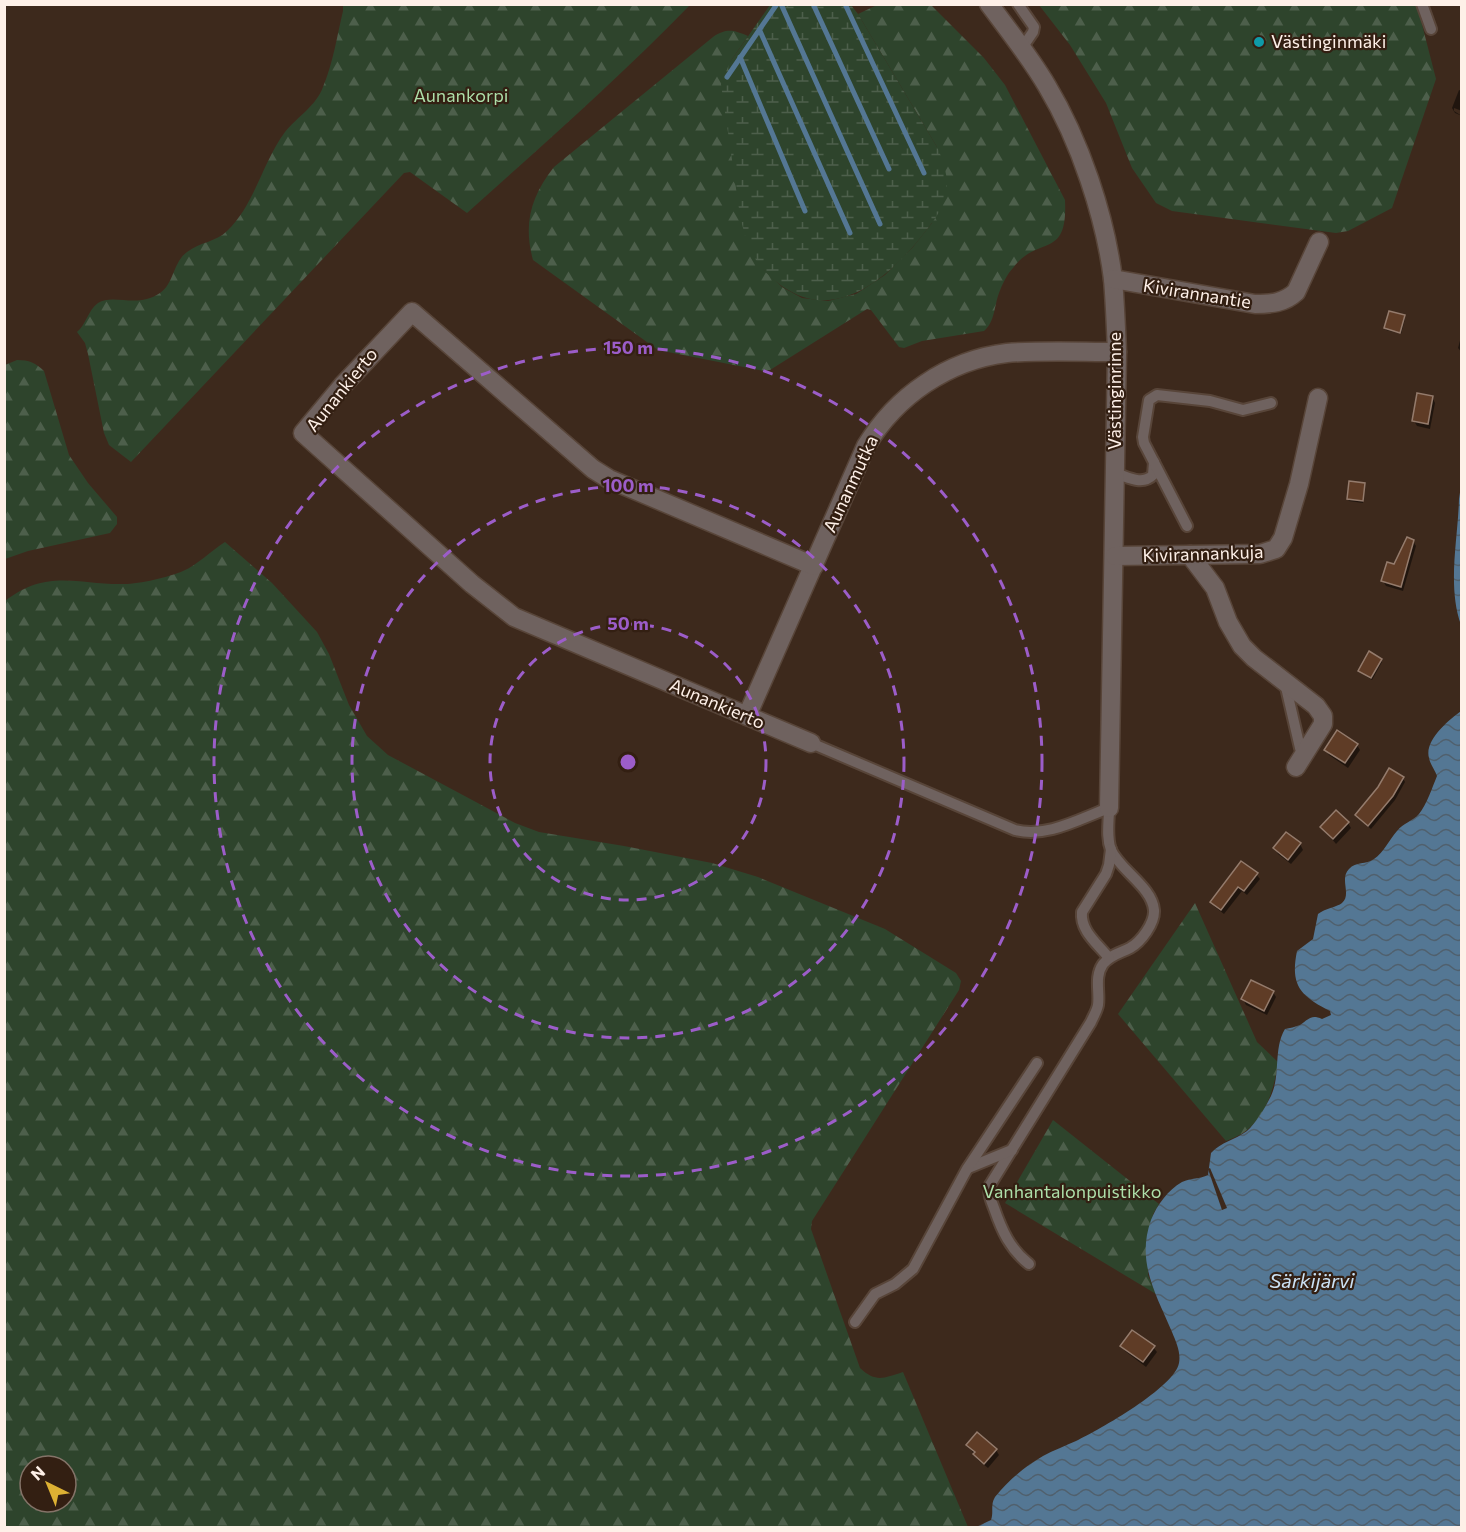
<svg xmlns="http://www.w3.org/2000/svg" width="1466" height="1532" font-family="Commissioner,sans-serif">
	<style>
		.forest { fill: url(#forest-firs); fill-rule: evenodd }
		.wetland { fill: url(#wetland-marsh) }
		.water { fill: url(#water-waves) }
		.pier { fill: #3d291c }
		.shadow { fill: #0007 }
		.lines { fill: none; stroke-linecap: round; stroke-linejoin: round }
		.stream { stroke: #547794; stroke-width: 5 }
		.building { fill: #5f3c26; stroke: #947b6c; stroke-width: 1.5 }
		.lane-casing { stroke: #584539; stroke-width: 14 }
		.street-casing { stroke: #584539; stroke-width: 21 }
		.lane { stroke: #6f625f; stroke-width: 10 }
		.street { stroke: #6f625f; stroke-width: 18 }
		.ring { fill: none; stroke: #9c5dc9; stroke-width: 3; stroke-dasharray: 10 8 }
		.culture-dot { fill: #0f9aa8; stroke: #331f12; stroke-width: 2 }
		.labels { text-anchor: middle; stroke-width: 4.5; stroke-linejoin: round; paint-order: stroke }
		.poi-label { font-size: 18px; fill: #fef0e8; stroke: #331f12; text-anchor: start }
		.park-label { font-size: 18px; fill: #addfa9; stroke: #331f12 }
		.street-label { font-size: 18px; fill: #fef0e8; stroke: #331f12 }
		.water-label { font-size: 20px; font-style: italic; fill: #cbe2f5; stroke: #331f12 }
		.centre { fill: #9c5dc9; stroke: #331f12; stroke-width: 3 }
		.ring-label { font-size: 18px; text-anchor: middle; font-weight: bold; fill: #9c5dc9; stroke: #331f12; stroke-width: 4.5; stroke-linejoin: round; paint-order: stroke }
	</style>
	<defs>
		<pattern id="forest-firs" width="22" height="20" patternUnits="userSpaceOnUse" patternTransform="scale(1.5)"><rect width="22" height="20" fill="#2e442c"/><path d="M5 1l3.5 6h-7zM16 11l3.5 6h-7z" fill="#4d5f4b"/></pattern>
		<pattern id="wetland-marsh" width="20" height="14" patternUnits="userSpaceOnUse" patternTransform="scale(1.5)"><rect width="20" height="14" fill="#2e442c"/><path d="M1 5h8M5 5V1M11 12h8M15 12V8" fill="none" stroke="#4d5f4b"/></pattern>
		<pattern id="water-waves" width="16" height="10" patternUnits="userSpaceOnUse" patternTransform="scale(1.5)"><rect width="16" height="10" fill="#547794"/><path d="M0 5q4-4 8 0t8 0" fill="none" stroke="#50606d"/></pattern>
	</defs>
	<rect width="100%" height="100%" fill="#3d291c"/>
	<!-- forest -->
	<g class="forest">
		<path d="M 343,5 L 690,5 C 619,78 543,145 467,213 L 410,172 L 404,173 L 131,462 L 109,445 L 104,433 L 88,354 L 85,343 L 77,332 C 86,325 88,310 98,303 C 114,293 137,309 160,293 C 174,284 173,262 187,252 C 200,242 216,242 227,231 C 254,206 263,161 285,132 C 298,116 316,106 323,87 C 333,63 337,36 343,11 Z"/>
		<path d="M 877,5 L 931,5 L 984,58 L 1005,85 L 1065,200 C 1068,261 1038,234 1013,268 C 1007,274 1002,285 999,293 C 994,306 995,322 984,331 L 922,341 L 904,348 L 899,347 L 871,310 L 867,309 L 770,370 L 764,371 L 658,350 L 533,260 C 523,224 531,196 554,167 L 713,37 C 727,28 733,30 748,36 L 730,62 L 764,270 L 782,287 L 802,298 L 828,301 L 856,294 L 885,275 L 913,247 L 932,223 L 937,147 L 858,14 Z"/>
		<polygon points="1039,5 1417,5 1436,79 1392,208 1348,231 1336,233 1172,211 1156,203 1132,168 1106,103 1070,45"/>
		<path d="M 17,360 C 29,360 36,363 44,371 L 69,455 L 88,483 L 117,517 L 117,524 L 110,533 L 28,551 L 5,559 L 5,365 Z"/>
		<path d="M 225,542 L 272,583 L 317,632 L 329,654 L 349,705 L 367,736 L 388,755 L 515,823 L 539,832 L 624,846 L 712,863 L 758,877 L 885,929 L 956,973 L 961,981 L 959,990 L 812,1221 L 811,1229 L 860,1368 C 876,1383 884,1378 903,1372 L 968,1527 L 5,1527 L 5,601 C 48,568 76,585 124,584 C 140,584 169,577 183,571 C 197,565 211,551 225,542 ZM 30,1466 L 66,1466 L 66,1502 L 30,1502 Z"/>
		<path d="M 1195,903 L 1257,1042 L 1278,1062 C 1275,1086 1267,1114 1247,1130 C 1241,1135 1233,1138 1226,1141 L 1118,1014 Z"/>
		<polygon points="1053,1120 1159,1204 1153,1214 1148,1275 1156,1294 1005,1203"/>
	</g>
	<!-- wetland -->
	<path class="wetland" d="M 770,5 L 851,5 L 858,14 L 937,147 C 943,160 947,172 947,186 C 946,208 930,226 917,242 C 887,278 838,319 790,291 C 775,283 760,269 752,253 C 740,228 738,201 734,174 C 730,144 725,114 721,84 L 730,62 Z"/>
	<!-- water -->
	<g class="water">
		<path d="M 1461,486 L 1462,625 L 1461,625 C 1447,586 1458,539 1459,499 Z"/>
		<path d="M 1461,711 L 1461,1527 L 974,1528 L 991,1520 C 994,1512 990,1505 995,1497 C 1009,1480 1024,1467 1043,1456 C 1054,1450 1065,1446 1076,1441 C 1099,1430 1175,1387 1179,1363 C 1181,1352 1176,1342 1172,1332 C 1156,1294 1136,1262 1151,1220 C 1157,1205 1168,1190 1182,1182 C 1191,1178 1200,1179 1208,1175 L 1211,1153 C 1221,1142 1235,1140 1247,1131 C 1256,1123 1265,1108 1271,1096 C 1281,1075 1273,1049 1285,1029 C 1290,1028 1295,1027 1300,1025 C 1309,1019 1311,1014 1322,1019 L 1331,1015 L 1330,1011 C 1300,996 1290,985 1297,951 L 1313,939 L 1318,914 C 1326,908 1337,907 1342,903 C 1352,894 1339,879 1349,869 C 1356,861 1366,865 1374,859 C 1384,852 1389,840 1397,831 C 1403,823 1413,821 1419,814 C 1427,804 1432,788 1437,776 C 1435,770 1430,764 1429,758 C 1424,740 1449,720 1461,711 Z"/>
	</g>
	<!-- pier -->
	<polygon class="pier" points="1210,1168 1227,1208 1222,1210 1208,1169"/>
	<!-- shadow -->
	<g class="shadow">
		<polygon points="1459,90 1462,91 1462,111 1454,108 1454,111 1462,116 1455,113 1452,108"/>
		<polygon points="1404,317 1405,319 1401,334 1386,330 1385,328"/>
		<polygon points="1462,333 1462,353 1458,348"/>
		<polygon points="1432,397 1435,403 1430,429 1417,426 1414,421"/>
		<polygon points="1364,484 1363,503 1349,501 1348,499"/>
		<polygon points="1413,541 1416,546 1403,591 1386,586 1383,581"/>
		<polygon points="1381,660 1382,662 1372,680 1361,673 1360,671"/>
		<polygon points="1357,745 1360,750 1348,768 1329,755 1326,750"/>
		<polygon points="1403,778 1405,782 1395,800 1371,829 1359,819 1357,815"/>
		<polygon points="1348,823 1351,828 1336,844 1322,827"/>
		<polygon points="1300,844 1303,850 1291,864 1278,854 1275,848"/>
		<polygon points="1256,874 1260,879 1247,895 1242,891 1224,914 1215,907 1212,902"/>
		<polygon points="1273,992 1276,997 1267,1015 1246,1005 1243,999"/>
		<polygon points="1122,1346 1153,1347 1157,1352 1146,1367 1125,1351"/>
		<polygon points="968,1445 996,1450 999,1455 988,1468 978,1460"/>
	</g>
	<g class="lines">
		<!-- stream -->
		<g class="stream">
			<polyline points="781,4 880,224"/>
			<polyline points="813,4 889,169"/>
			<polyline points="845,4 924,173"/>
			<polyline points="760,31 850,233"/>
			<polyline points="740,57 805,211"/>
			<polyline points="727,77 777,4"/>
		</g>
	</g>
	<!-- building -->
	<g class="building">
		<polygon points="1389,311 1405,315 1400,333 1384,328"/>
		<polygon points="1417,393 1433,396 1428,424 1412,421"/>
		<polygon points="1349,481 1365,483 1363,501 1347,499"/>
		<polygon points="1407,537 1414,540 1401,587 1381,581 1387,562 1394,564"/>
		<polygon points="1369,651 1382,659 1371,678 1358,671"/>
		<polygon points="1337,730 1358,744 1345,763 1324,750"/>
		<polygon points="1389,768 1404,777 1393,796 1368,826 1355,815 1378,787"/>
		<polygon points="1336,810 1349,822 1333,839 1320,827"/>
		<polygon points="1286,832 1301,843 1288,860 1273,848"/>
		<polygon points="1241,861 1258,873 1244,891 1238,887 1221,910 1210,902"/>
		<polygon points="1251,980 1274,991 1264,1011 1241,999"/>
		<polygon points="1132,1330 1155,1346 1143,1362 1120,1346"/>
		<polygon points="977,1432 997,1449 984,1464 973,1454 975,1452 966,1445"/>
	</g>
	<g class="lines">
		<!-- lane casing -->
		<g class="lane-casing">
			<g id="lane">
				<polyline points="1018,4 1034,27 1033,32 1022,48"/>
				<polyline points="1422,4 1431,29"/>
				<path d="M 1115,473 C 1128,477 1142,486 1153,475 L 1154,462"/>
				<polyline points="1187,526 1144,443 1143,437 1149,400 1157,395 1210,401 1243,410 1271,403"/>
				<polyline points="1285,683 1300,748 1304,757"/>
				<path d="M 811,743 L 1015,830 C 1047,838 1079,819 1109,808 C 1109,822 1106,837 1111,850 C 1120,870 1152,887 1154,910 C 1155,923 1141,942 1130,948 C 1120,953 1110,955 1103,964 C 1094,977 1100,992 1098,1005 C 1097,1011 1093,1017 1091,1022 L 990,1185 C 988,1194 991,1200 994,1208 C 1002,1231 1010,1249 1029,1264"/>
				<path d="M 1109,958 C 1098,944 1080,931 1082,912 L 1106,874 L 1109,865 L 1111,849"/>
				<polyline points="968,1168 1012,1150"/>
				<polyline points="855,1322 875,1294 895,1284 913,1269 967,1169 1037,1063"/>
			</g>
		</g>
		<!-- street casing -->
		<g class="street-casing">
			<g id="street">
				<path d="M 989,4 C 1009,31 1030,57 1047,86 C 1080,141 1105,216 1113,279 C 1115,303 1116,328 1117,352 L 1109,808"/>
				<path d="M 1113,279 L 1255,304 C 1271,304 1284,303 1296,292 L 1319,242"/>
				<polyline points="1190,555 1215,588 1228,622 1242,646 1254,658 1316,706 1323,716 1323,724 1296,767"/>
				<polyline points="1115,556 1260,554 1276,549 1283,538 1299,484 1318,398"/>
				<path d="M 747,716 L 866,446 C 896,396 948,360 1007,353 C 1043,350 1081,352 1117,352"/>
				<polyline points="811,743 514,617 472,584 303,433 343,385 412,312 593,469 609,479 814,566"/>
			</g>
		</g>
		<!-- lane -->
		<use href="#lane" class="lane"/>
		<!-- street -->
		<use href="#street" class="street"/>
	</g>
	<!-- distance rings -->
	<g class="ring">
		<circle cx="628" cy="762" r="138"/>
		<circle cx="628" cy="762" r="276"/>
		<circle cx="628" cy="762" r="414"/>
	</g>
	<!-- markers -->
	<circle class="culture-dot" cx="1259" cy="42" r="6"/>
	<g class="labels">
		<!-- poi labels -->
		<g class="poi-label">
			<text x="1271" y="48">Västinginmäki</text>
		</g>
		<!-- park labels -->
		<g class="park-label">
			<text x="461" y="102">Aunankorpi</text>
			<text x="1072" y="1198">Vanhantalonpuistikko</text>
		</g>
		<!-- street labels -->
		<g class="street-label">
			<text transform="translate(1197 294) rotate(9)" y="6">Kivirannantie</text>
			<text transform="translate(342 390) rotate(-51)" y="6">Aunankierto</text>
			<text transform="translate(1115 391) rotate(-90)" y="6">Västinginrinne</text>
			<text transform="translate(851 484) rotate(-65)" y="6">Aunanmutka</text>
			<text transform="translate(1203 554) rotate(-2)" y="6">Kivirannankuja</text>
			<text transform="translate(717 704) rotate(23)" y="6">Aunankierto</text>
		</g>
		<!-- water labels -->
		<g class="water-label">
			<text x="1312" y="1288">Särkijärvi</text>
		</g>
	</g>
	<circle cx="628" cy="762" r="9" class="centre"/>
	<g class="ring-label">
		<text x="628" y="354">150 m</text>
		<text x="628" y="492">100 m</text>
		<text x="628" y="630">50 m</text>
	</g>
	<!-- border -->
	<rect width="1466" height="1532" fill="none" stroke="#fef0e8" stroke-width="12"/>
	<!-- north arrow -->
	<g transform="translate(48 1484) rotate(317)"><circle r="28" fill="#331f12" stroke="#847368" stroke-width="1.5"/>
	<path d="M0-4.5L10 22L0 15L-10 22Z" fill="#ddb133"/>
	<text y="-9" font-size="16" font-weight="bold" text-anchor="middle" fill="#fef0e8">N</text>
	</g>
</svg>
